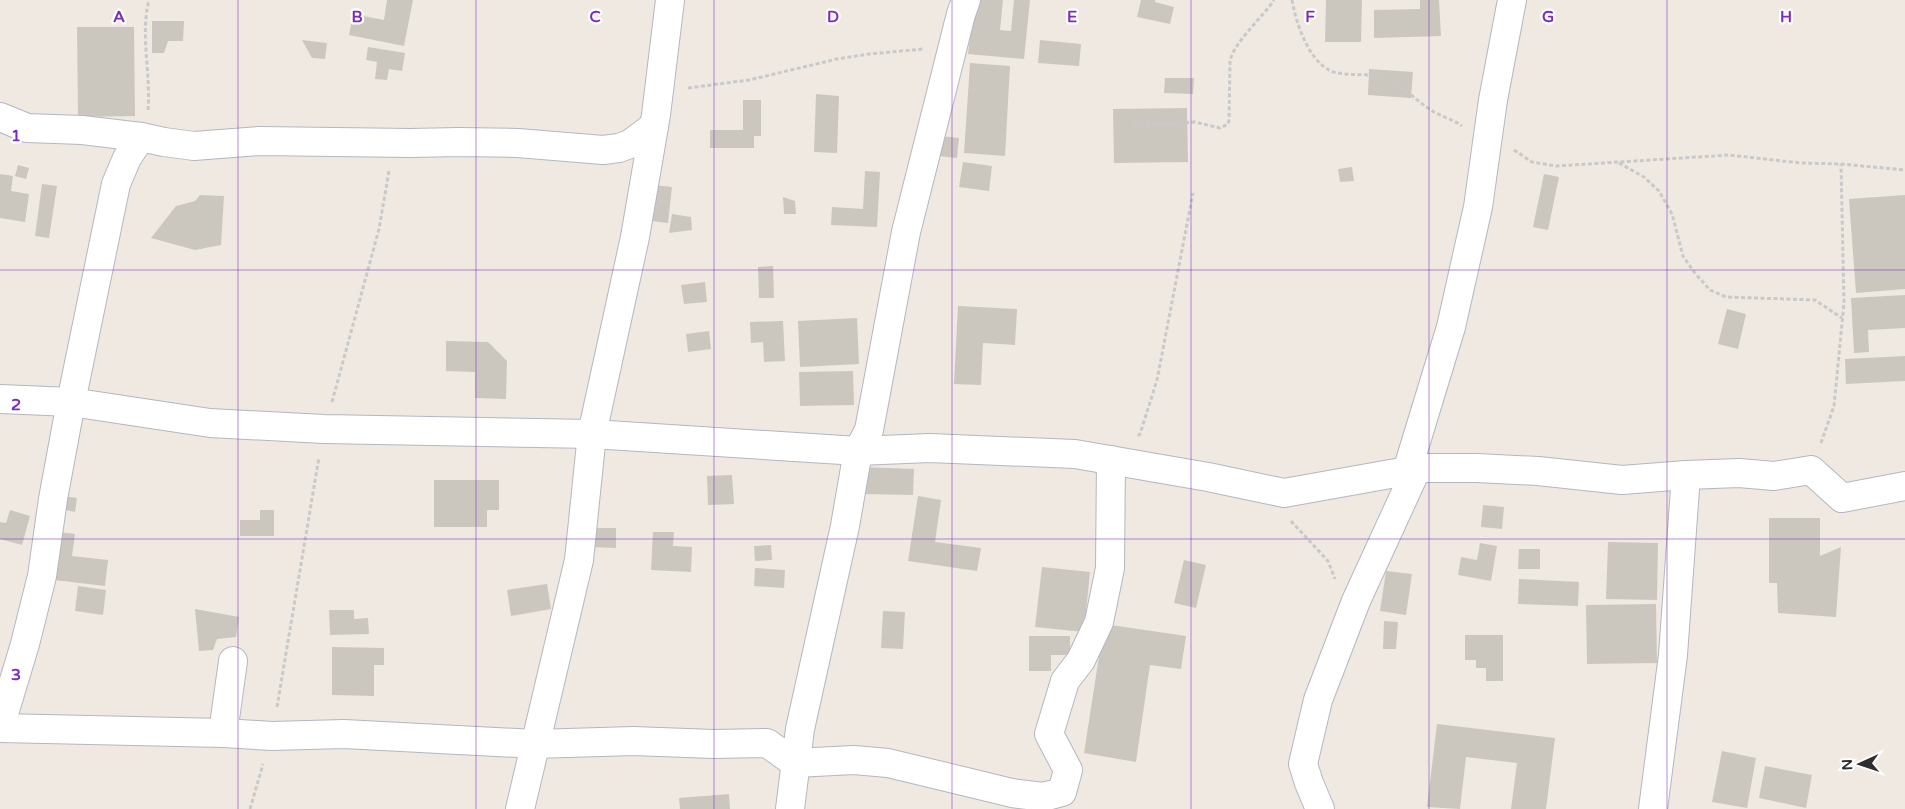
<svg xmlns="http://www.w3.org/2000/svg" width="1905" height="809" font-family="'Varela Round',sans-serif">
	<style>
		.building { fill: #cbc7bf }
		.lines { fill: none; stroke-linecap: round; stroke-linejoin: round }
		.minor-casing { stroke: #b4b7c1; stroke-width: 30 }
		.path { stroke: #c9c9c9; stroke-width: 3; stroke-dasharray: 4 2.5; stroke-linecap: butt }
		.minor { stroke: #fff; stroke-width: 28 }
		.grid { fill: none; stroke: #7b2cbf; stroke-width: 1; stroke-opacity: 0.55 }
		.grid-label { font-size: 16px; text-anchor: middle; font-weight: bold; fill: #7b2cbf; stroke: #fff; stroke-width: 4.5; stroke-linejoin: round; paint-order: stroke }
	</style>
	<rect width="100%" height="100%" fill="#efe9e1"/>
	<!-- building -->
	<g class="building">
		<polygon points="387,0 413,0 404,46 349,35 353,14 384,20"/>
		<polygon points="974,0 1003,0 1000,30 1011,31 1014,0 1030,0 1024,59 968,54"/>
		<polygon points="1141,0 1155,0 1155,2 1174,7 1170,24 1137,17"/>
		<polygon points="1326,0 1362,0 1361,42 1325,42"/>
		<polygon points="1420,0 1439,0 1441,36 1374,38 1374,10 1420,9"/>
		<polygon points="152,21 184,21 183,41 168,41 164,53 152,53"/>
		<polygon points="77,27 134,27 135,116 78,117"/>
		<polygon points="302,40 327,43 325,59 312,58"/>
		<polygon points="1040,40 1081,44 1079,66 1038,63"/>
		<polygon points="368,47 405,53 402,71 389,69 387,80 375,79 377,62 366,60"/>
		<polygon points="970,63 1010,66 1005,156 964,153"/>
		<polygon points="1369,69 1413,72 1411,98 1368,95"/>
		<polygon points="1165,78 1194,78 1193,94 1164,93"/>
		<polygon points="816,94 839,96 837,153 814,152"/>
		<polygon points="743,100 761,100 761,136 754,136 754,148 710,148 710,130 743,130"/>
		<polygon points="1187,108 1188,162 1114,163 1113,109"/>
		<polygon points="940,136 959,138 957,158 938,156"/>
		<polygon points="963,162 992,166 989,191 959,187"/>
		<polygon points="18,165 29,168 26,179 15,176"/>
		<polygon points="1352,167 1354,181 1340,182 1338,169"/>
		<polygon points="865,171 880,172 877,227 831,225 832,207 863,209"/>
		<polygon points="0,174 13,176 11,191 29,194 25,222 0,218"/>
		<polygon points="1544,174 1559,177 1548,230 1533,227"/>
		<polygon points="42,184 57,186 49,238 35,236"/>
		<polygon points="654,185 672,187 668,223 651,221"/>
		<polygon points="200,195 224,196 221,245 195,250 151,238 176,206 195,201"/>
		<polygon points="1905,195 1905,289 1856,293 1849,199"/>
		<polygon points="783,197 795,201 796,214 784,214"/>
		<polygon points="672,214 691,217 692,230 669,233"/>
		<polygon points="773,266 774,298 759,298 758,267"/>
		<polygon points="705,282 707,302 684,304 681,285"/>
		<polygon points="1905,295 1905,328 1868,330 1869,352 1854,353 1851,298"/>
		<polygon points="958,306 1017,309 1015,345 983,343 981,385 954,384"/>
		<polygon points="1727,309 1746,314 1738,349 1718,344"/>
		<polygon points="857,318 859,364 800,367 798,321"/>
		<polygon points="783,321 785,361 764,362 763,342 751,343 750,322"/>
		<polygon points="709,331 711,349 688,352 686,334"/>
		<polygon points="446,341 488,342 507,361 506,399 475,398 475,372 446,371"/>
		<polygon points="1905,356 1905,381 1846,384 1845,359"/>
		<polygon points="853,371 854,405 800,406 799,372"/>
		<polygon points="861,467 914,469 913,495 860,494"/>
		<polygon points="732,475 734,504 708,505 707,476"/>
		<polygon points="434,480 499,480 499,510 487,510 487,527 434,527"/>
		<polygon points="63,496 77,498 75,512 61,509"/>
		<polygon points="918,496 941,500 935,542 981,548 977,571 908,561"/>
		<polygon points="1483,505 1504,507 1502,529 1481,527"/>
		<polygon points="10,510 30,516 22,545 0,539 0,522 6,523"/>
		<polygon points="260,510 274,510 274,536 240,536 240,520 260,520"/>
		<polygon points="1769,518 1820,518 1820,556 1841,547 1836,617 1778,613 1777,583 1769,583"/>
		<polygon points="589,528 616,528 616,548 588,547"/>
		<polygon points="59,532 75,534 72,556 108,560 105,586 54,580"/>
		<polygon points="653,532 674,532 673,546 692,547 691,572 651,570"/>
		<polygon points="1608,542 1658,543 1657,600 1606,599"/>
		<polygon points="1480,543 1497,546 1491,581 1458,575 1461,557 1477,560"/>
		<polygon points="771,545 772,560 755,561 754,546"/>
		<polygon points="1519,549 1540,549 1540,569 1518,569"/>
		<polygon points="1184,560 1206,565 1196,608 1174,603"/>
		<polygon points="1042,567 1090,572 1084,632 1035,627"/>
		<polygon points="755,568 785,570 784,588 754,586"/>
		<polygon points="1386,571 1412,574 1406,615 1380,611"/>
		<polygon points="1519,579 1579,582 1578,606 1518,604"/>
		<polygon points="547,584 551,609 511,616 507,590"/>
		<polygon points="78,586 106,590 103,615 75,611"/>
		<polygon points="1656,604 1657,663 1587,664 1586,605"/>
		<polygon points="195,609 239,617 236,637 217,639 213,650 199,651"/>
		<polygon points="329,610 354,610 354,619 368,618 369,634 330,635"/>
		<polygon points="883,611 905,612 903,649 881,648"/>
		<polygon points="1384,621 1398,622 1396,649 1383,649"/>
		<polygon points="1104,624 1186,636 1181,669 1150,665 1136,762 1084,753"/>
		<polygon points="1465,635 1503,635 1503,681 1486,681 1486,668 1476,668 1476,660 1465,660"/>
		<polygon points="1029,636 1070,636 1070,655 1051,655 1051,671 1029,671"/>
		<polygon points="332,647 384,648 384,665 374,665 374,696 332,695"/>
		<polygon points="1437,724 1555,738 1546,809 1511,809 1517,763 1466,757 1460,809 1427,807"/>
		<polygon points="1722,751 1756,758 1747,808 1712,802"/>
		<polygon points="1765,766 1812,775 1806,808 1759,798"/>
		<polygon points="729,794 730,809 680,809 679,798"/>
	</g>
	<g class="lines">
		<!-- minor casing -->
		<g class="minor-casing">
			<g id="minor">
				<polyline points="0,117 27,128 82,130 141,137 164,142 194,146 259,141 410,143 459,142 518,143 603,150 619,148 630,144 654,126"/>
				<polyline points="0,399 71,402 210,423 324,429 592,434 858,451 930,448 1075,454 1208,477 1284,493 1407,471 1451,327 1478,207 1493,100 1512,0"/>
				<polyline points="1417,468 1477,468 1538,471 1622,480 1686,475 1739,473 1774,476 1811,470 1842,498 1905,486"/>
				<polyline points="0,727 25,644 42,576 53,499 71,402 116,184 127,158 141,137"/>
				<polyline points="0,728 223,733 272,736 344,734 535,744 633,741 714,744 767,743 795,763 854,760 888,763 1012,793 1043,797 1062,792 1068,770 1049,734 1065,681 1081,660 1099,622 1110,568 1111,460"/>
				<polyline points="223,733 233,661"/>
				<polyline points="520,809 579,560 592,434 635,237 656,115 670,0"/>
				<polyline points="790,809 800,729 845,526 858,451 869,430 906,232 961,14 966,0"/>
				<polyline points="1320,809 1309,783 1303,764 1318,700 1356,601 1417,468 1407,471"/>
				<polyline points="1653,809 1673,655 1686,475"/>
			</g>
		</g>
		<!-- path -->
		<g class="path">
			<path d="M 1292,0 C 1296,24 1311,69 1338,73 C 1353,76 1371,73 1384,78 C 1404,86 1417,102 1434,112 C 1443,117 1454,120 1462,126"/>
			<polyline points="688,88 749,80 837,59 869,54 923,49"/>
			<path d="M 148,110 C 151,74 140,34 149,0"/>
			<path d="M 1133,123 L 1174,124 L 1195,122 L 1220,128 L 1228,124 L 1229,120 L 1230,61 C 1234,42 1262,18 1274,0"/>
			<polyline points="1514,150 1532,162 1556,166 1729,155 1801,163 1841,164 1905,170"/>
			<polyline points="1619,163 1644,177 1659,191 1672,214 1683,256 1694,272 1710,290 1726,297 1815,300 1842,318"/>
			<polyline points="332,402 379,229 389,171"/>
			<polyline points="1138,436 1140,434 1157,380 1193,193"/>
			<polyline points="1821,443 1834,406 1844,303 1841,164"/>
			<polyline points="1291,521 1328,561 1335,579"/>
			<polyline points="277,707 319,457"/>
			<polyline points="250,809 263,764"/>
		</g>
		<!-- minor -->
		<use href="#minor" class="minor"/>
	</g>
	<!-- grid -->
	<path class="grid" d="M 238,0 L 238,809M 476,0 L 476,809M 714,0 L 714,809M 952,0 L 952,809M 1191,0 L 1191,809M 1429,0 L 1429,809M 1667,0 L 1667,809M 0,270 L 1905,270M 0,539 L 1905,539"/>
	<g class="grid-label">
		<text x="119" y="22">A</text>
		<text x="357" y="22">B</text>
		<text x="595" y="22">C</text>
		<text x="833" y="22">D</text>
		<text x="1072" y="22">E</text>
		<text x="1310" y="22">F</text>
		<text x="1548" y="22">G</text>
		<text x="1786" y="22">H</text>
		<text x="16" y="141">1</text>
		<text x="16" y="410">2</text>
		<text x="16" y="680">3</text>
	</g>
	<!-- north arrow -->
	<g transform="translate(1860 764) rotate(267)" stroke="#ffffff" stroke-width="4" paint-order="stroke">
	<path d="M0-4L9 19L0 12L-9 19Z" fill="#2e2e2e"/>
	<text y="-8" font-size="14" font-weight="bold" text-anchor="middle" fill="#2e2e2e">N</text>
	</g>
</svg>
